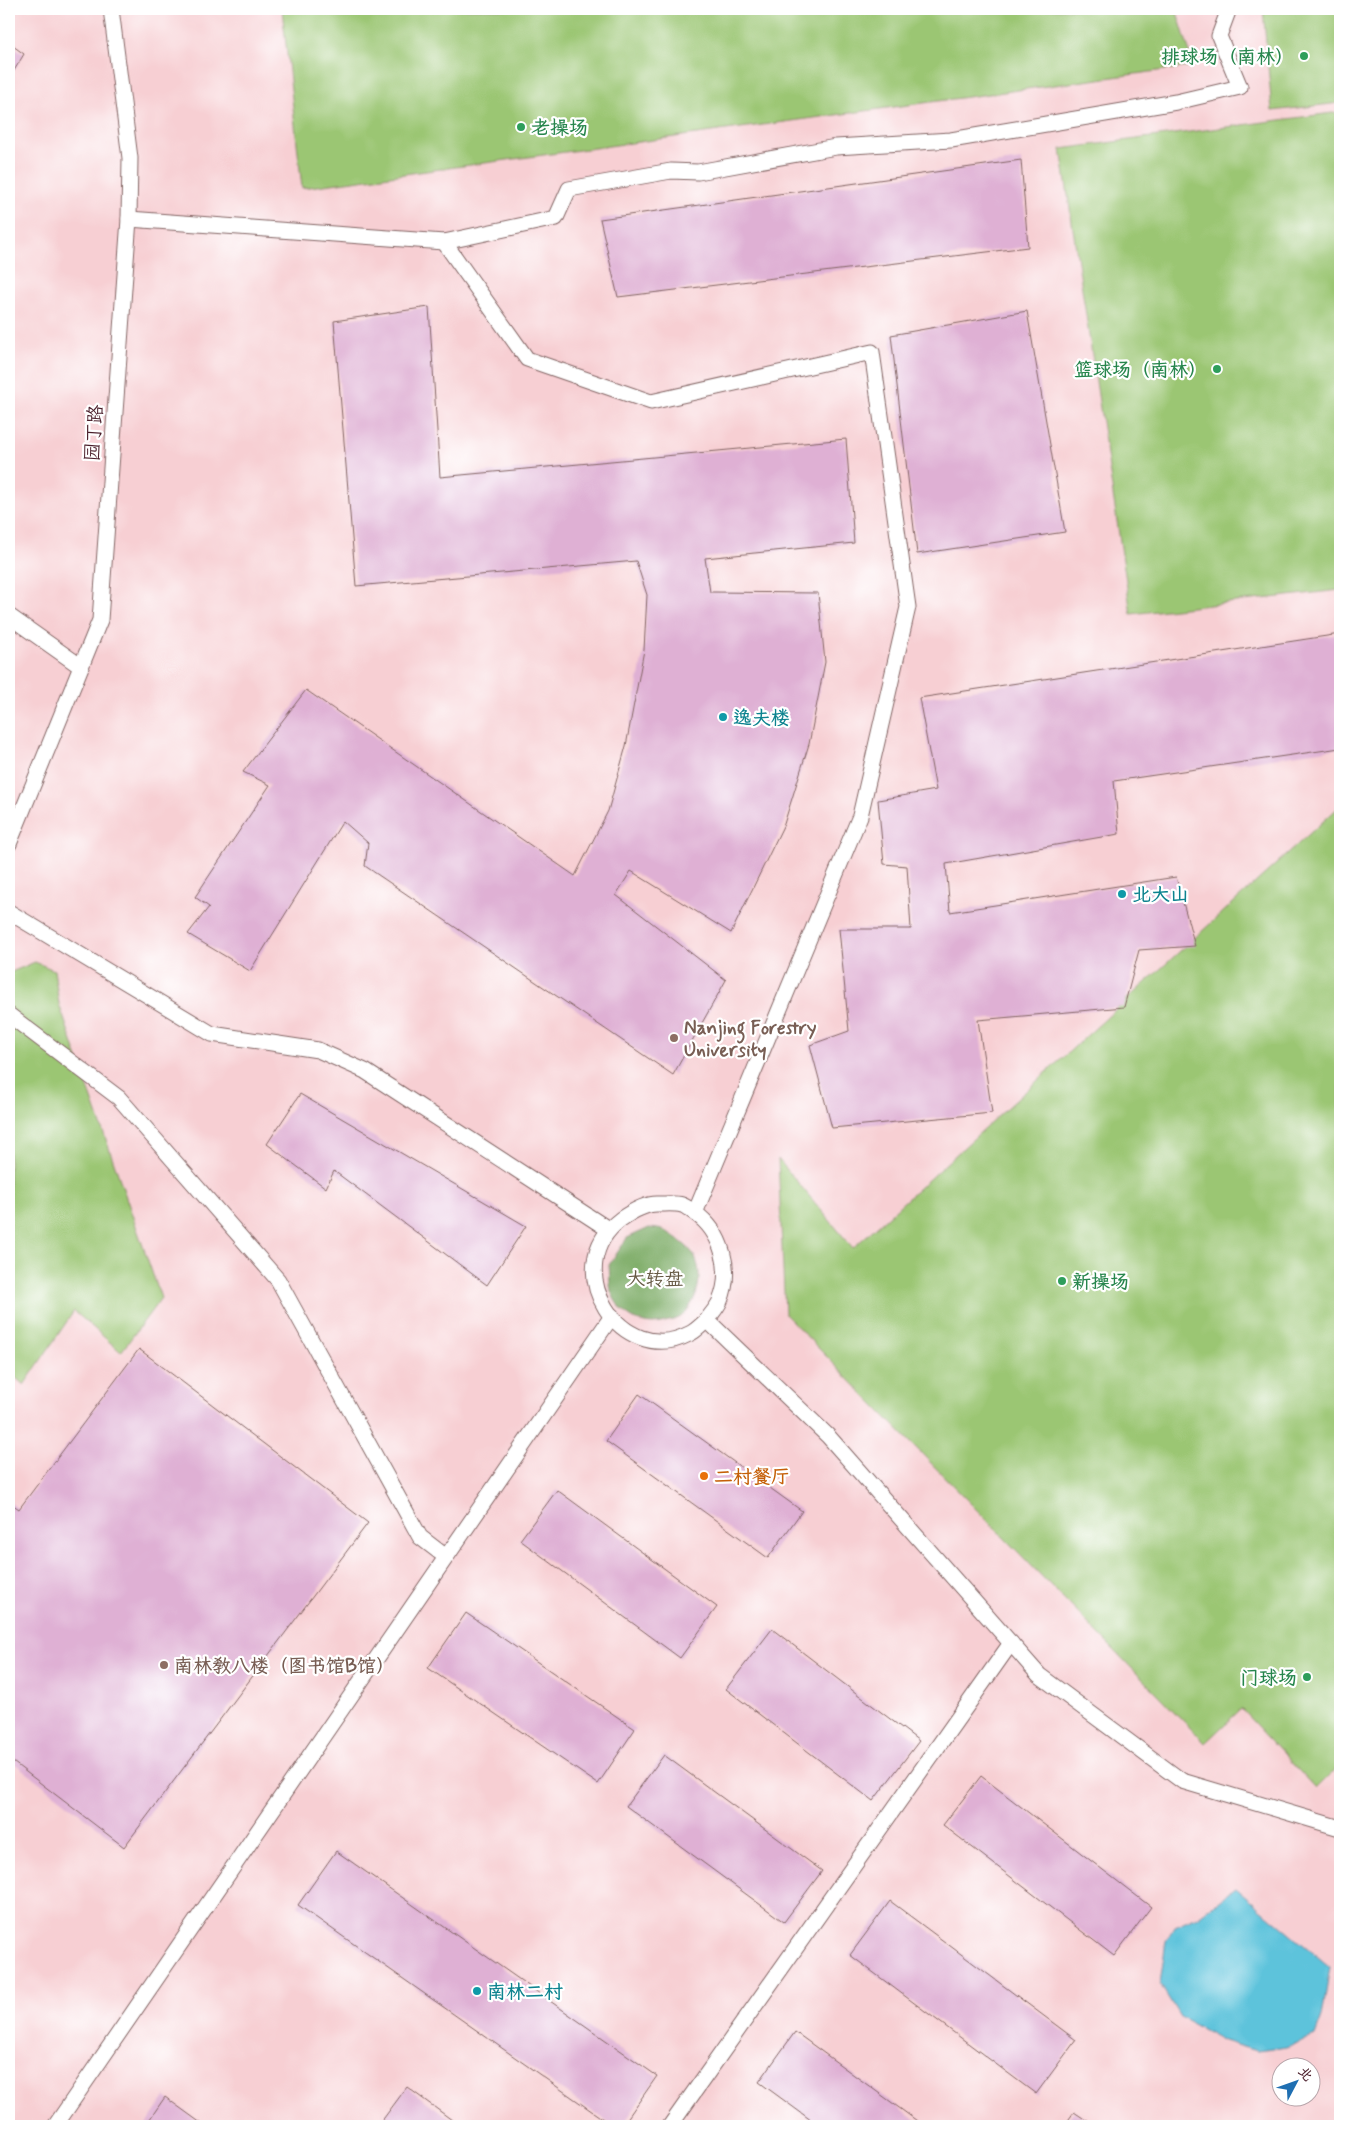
<svg xmlns="http://www.w3.org/2000/svg" width="1349" height="2135" font-family="Mynerve,'LXGW WenKai TC',sans-serif">
	<style>
		.built { fill: #f7cfd3; fill-rule: evenodd }
		.green { fill: #9bc673; stroke: #72724f }
		.forest { fill: #7cab65; stroke: #636548 }
		.water { fill: #5dc3db; stroke: #547183 }
		.building { fill: #dfb0d4 }
		.lines { fill: none; stroke-linecap: round; stroke-linejoin: round }
		.lane-casing { stroke: #836564; stroke-width: 17 }
		.lane { stroke: #fff; stroke-width: 15 }
		.leisure-dot { fill: #2e9e5b; stroke: #fff; stroke-width: 2 }
		.culture-dot { fill: #0f9aa8; stroke: #fff; stroke-width: 2 }
		.education-dot { fill: #8d6e63; stroke: #fff; stroke-width: 2 }
		.food-dot { fill: #e8710a; stroke: #fff; stroke-width: 2 }
		.labels { text-anchor: middle; stroke-width: 4.5; stroke-linejoin: round; paint-order: stroke }
		.leisure-label { font-size: 19px; font-weight: bold; fill: #27864d; stroke: #fff; text-anchor: end }
		.street-label { font-size: 19px; fill: #4a1f2b; stroke: #fff }
		.culture-label { font-size: 19px; font-weight: bold; fill: #0d838f; stroke: #fff; text-anchor: start }
		.education-label { font-size: 19px; font-weight: bold; fill: #785e54; stroke: #fff; text-anchor: start }
		.park-label { font-size: 19px; fill: #665944; stroke: #fff }
		.food-label { font-size: 19px; font-weight: bold; fill: #c56008; stroke: #fff; text-anchor: start }
	</style>
	<rect width="100%" height="100%" fill="#fff"/>
	<filter id="ink" filterUnits="userSpaceOnUse"><feTurbulence type="fractalNoise" baseFrequency=".02" numOctaves="2"/><feDisplacementMap in="SourceGraphic" scale="10" xChannelSelector="R" yChannelSelector="G"/><feConvolveMatrix kernelMatrix="1 2 1 2 8 2 1 2 1" color-interpolation-filters="sRGB"/></filter>
	<filter id="wash" filterUnits="userSpaceOnUse"><feTurbulence type="fractalNoise" baseFrequency=".0096" numOctaves="4" result="noise"/><feDisplacementMap in="SourceGraphic" scale="20" xChannelSelector="R" yChannelSelector="G"/><feGaussianBlur stdDeviation="1.12" result="paint"/><feColorMatrix in="noise" values="0 0 0 0 0 0 0 0 0 0 0 0 0 0 0 0 0 1.4 0 .05"/><feComposite in="paint" operator="in"/></filter>
	<g filter="url(#wash)">
		<rect width="100%" height="100%" fill="#eee8cd"/>
		<!-- built -->
		<path class="built" d="M 9,9 L 1340,9 L 1340,2126 L 9,2126 ZM 1282,2068 L 1312,2068 L 1312,2098 L 1282,2098 Z"/>
		<!-- green -->
		<g class="green">
			<polygon points="282,9 1176,9 1194,66 302,188"/>
			<polygon points="1263,9 1340,9 1340,103 1272,111"/>
			<polygon points="1340,112 1340,590 1131,614 1061,149"/>
			<polygon points="1340,806 1340,1765 1316,1789 1241,1709 1205,1743 785,1314 778,1159 853,1248"/>
			<polygon points="35,962 54,970 59,1004 161,1298 121,1352 74,1311 24,1385 9,1372 9,973"/>
		</g>
		<!-- forest -->
		<path class="forest" d="M 649,1228 C 667,1229 671,1234 685,1245 C 707,1263 701,1298 682,1316 C 678,1320 667,1321 661,1323 C 639,1328 618,1312 611,1291 C 609,1283 610,1273 609,1265 L 627,1238 Z"/>
		<!-- water -->
		<polygon class="water" points="1236,1888 1330,1967 1322,2017 1315,2036 1287,2047 1257,2051 1224,2041 1180,2017 1160,1984 1166,1941 1174,1927 1197,1917"/>
		<g id="blocks">
			<!-- building -->
			<g class="building">
				<polygon points="9,43 24,54 9,79"/>
				<polygon points="1021,160 1028,247 618,297 600,219"/>
				<polygon points="429,307 440,477 846,439 854,543 705,558 710,592 818,593 825,662 809,744 784,824 731,933 631,871 616,895 726,980 673,1075 365,866 368,843 343,821 250,971 188,934 209,907 195,897 270,785 243,772 306,690 575,876 608,811 626,746 644,650 647,595 636,561 356,586 334,321"/>
				<polygon points="1027,311 1065,532 917,554 891,335"/>
				<polygon points="1340,634 1340,748 1114,781 1119,834 946,864 950,912 1176,877 1195,946 1139,950 1124,1007 978,1020 992,1113 832,1128 810,1045 849,1031 839,929 911,929 907,866 884,864 878,800 936,790 919,698"/>
				<polygon points="300,1094 526,1226 487,1285 334,1171 326,1188 267,1144"/>
				<polygon points="139,1349 368,1523 124,1847 9,1759 9,1502 19,1509"/>
				<polygon points="639,1394 802,1511 768,1558 606,1441"/>
				<polygon points="557,1490 717,1607 680,1658 520,1540"/>
				<polygon points="466,1613 635,1729 598,1784 428,1668"/>
				<polygon points="772,1629 919,1741 873,1801 726,1689"/>
				<polygon points="664,1755 822,1871 784,1922 626,1806"/>
				<polygon points="981,1776 1151,1907 1114,1956 943,1825"/>
				<polygon points="336,1851 657,2076 622,2126 613,2126 298,1905"/>
				<polygon points="890,1901 1076,2040 1036,2094 850,1955"/>
				<polygon points="795,2032 924,2126 819,2126 759,2082"/>
				<polygon points="407,2087 460,2126 378,2126"/>
				<polygon points="165,2097 205,2126 145,2126"/>
				<polygon points="1074,2112 1095,2126 1064,2126"/>
			</g>
		</g>
	</g>
	<g filter="url(#ink)">
		<use href="#blocks" fill-opacity="0" stroke="#836564" stroke-width="1"/>
		<g class="lines">
			<!-- lane casing -->
			<g class="lane-casing">
				<g id="lane">
					<polyline points="129,219 444,242 527,359 651,402 872,352 908,607 860,816 695,1213"/>
					<polyline points="444,242 556,218 569,189 671,171 698,172 836,147 951,140 1176,102 1240,87 1219,36 1229,9"/>
					<polyline points="9,616 80,666"/>
					<polyline points="9,844 100,620 129,219 130,158 111,9"/>
					<polyline points="9,912 212,1034 318,1050 365,1071 608,1229"/>
					<polyline points="9,1015 119,1098 278,1280 420,1537 446,1557"/>
					<path d="M 707,1320 C 711,1314 717,1308 720,1301 C 733,1270 722,1232 695,1213 C 691,1211 686,1206 682,1205 C 675,1203 666,1204 659,1204 C 646,1203 631,1212 621,1219 C 556,1268 622,1369 689,1334 C 696,1331 702,1324 707,1320 L 828,1436 L 1039,1675 L 1182,1781 L 1340,1828"/>
					<polyline points="55,2126 612,1316"/>
					<polyline points="670,2126 1011,1643"/>
				</g>
			</g>
			<!-- lane -->
			<use href="#lane" class="lane"/>
		</g>
	</g>
	<!-- markers -->
	<g class="leisure-dot">
		<circle cx="1304" cy="56" r="5"/>
		<circle cx="521" cy="127" r="5"/>
		<circle cx="1217" cy="369" r="5"/>
		<circle cx="1062" cy="1281" r="5"/>
		<circle cx="1307" cy="1677" r="5"/>
	</g>
	<g class="culture-dot">
		<circle cx="723" cy="717" r="5"/>
		<circle cx="1122" cy="894" r="5"/>
		<circle cx="477" cy="1991" r="5"/>
	</g>
	<g class="education-dot">
		<circle cx="674" cy="1038" r="5"/>
		<circle cx="164" cy="1665" r="5"/>
	</g>
	<circle class="food-dot" cx="704" cy="1476" r="5"/>
	<g class="labels">
		<!-- leisure labels -->
		<g class="leisure-label">
			<text x="1294" y="63">排球场（南林）</text>
			<text x="531" y="134" text-anchor="start">老操场</text>
			<text x="1207" y="376">篮球场（南林）</text>
			<text x="1072" y="1288" text-anchor="start">新操场</text>
			<text x="1297" y="1684">门球场</text>
		</g>
		<!-- street labels -->
		<g class="street-label">
			<text transform="translate(93 433) rotate(-86)" y="7">园丁路</text>
		</g>
		<!-- culture labels -->
		<g class="culture-label">
			<text x="733" y="724">逸夫楼</text>
			<text x="1132" y="901">北大山</text>
			<text x="487" y="1998">南林二村</text>
		</g>
		<!-- education labels -->
		<g class="education-label">
			<text x="684" y="1034">Nanjing Forestry<tspan x="684" dy="22">University</tspan></text>
			<text x="174" y="1672">南林教八楼（图书馆B馆）</text>
		</g>
		<!-- park labels -->
		<g class="park-label">
			<text x="655" y="1285">大转盘</text>
		</g>
		<!-- food labels -->
		<g class="food-label">
			<text x="714" y="1483">二村餐厅</text>
		</g>
	</g>
	<!-- margin -->
	<rect width="1349" height="2135" fill="none" stroke="#fff" stroke-width="30"/>
	<!-- north arrow -->
	<g transform="translate(1296 2082) rotate(49)"><circle r="24" fill="#ffffff" stroke="#b7a5aa"/>
	<path d="M0-4L9 19L0 12L-9 19Z" fill="#1f6fb2"/>
	<text y="-8" font-size="14" font-weight="bold" text-anchor="middle" fill="#4a1f2b">北</text>
	</g>
</svg>
